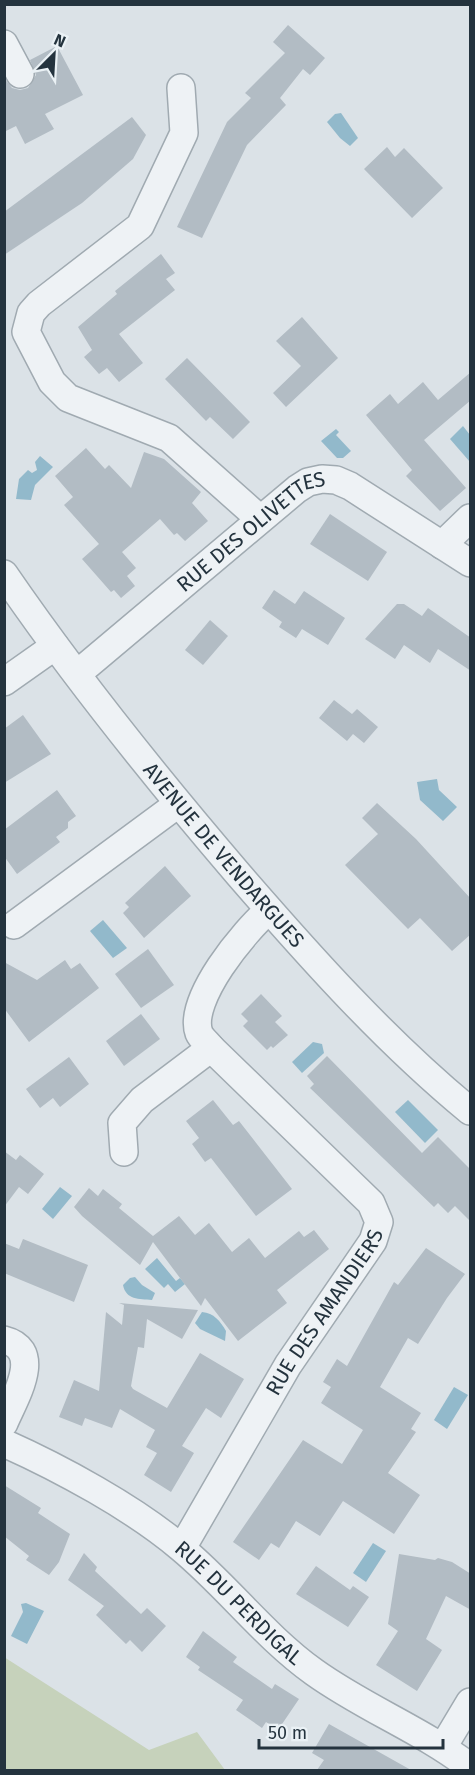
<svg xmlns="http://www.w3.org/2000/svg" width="475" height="1775" font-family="'Fira Sans',sans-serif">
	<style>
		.green { fill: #c6d2bb }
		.water { fill: #92b9cb }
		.building { fill: #b2bcc4 }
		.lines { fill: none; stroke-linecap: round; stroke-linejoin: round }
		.minor-casing { stroke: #a0aab1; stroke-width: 30 }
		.minor { stroke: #eef2f5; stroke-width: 27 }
		.labels { text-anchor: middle; stroke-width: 6; stroke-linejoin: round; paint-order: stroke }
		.street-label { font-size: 21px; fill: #24333e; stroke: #eaf1f5 }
	</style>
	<rect width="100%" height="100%" fill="#dbe2e7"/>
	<!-- green -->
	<polygon class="green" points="4,1657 149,1750 197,1732 225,1770 5,1770"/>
	<!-- water -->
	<g class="water">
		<polygon points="341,113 358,138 350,146 340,138 327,122 335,114"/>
		<polygon points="463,426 470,435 470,462 450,439"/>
		<polygon points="336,429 339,432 336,435 351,451 343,458 337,458 321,441"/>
		<polygon points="40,456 53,467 35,485 31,500 16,499 19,479 28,470 32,473 37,470 35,462"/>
		<polygon points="437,779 439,790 457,807 443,821 420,800 417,782"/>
		<polygon points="103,920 127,948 113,958 90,931"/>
		<polygon points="313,1042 322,1044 324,1053 302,1073 292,1062"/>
		<polygon points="408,1100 438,1130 425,1143 395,1112"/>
		<polygon points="60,1187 72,1196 53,1219 42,1209"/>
		<polygon points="157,1258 176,1281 180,1278 185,1284 175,1292 168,1284 164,1288 145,1269"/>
		<path d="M 135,1277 L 142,1285 L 155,1293 L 152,1300 C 139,1299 126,1300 123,1285 L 130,1278 Z"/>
		<path d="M 202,1312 C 214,1313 220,1321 226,1331 L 225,1341 L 200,1329 L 195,1323 Z"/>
		<polygon points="454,1387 468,1395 447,1429 434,1420"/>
		<polygon points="373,1543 386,1551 366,1582 353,1573"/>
		<polygon points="26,1603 44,1611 27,1644 11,1636 23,1612 21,1604"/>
	</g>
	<!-- building -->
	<g class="building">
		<polygon points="288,25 325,58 310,75 303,69 280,98 286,105 247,145 202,238 177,227 227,122 251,98 245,93 285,53 273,42"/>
		<polygon points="57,46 83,95 45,114 54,129 25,144 16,126 4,132 4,78 12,88 20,90 28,88 36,75 30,60"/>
		<polygon points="132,117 146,135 133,159 82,203 4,255 4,212"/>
		<polygon points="387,147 395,157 404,148 443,188 412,218 364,169"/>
		<polygon points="161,254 175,273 166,279 175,290 119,334 143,363 119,382 107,368 99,374 84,357 92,350 78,327 117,294 115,291"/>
		<polygon points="302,317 338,358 286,407 273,393 301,366 276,341"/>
		<polygon points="187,358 250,422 233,439 210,417 206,421 165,379"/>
		<polygon points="471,372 471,400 424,440 466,488 440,511 406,476 412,470 366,415 390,394 398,404 423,382 438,400"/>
		<polygon points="86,448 105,469 109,465 131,488 144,452 164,459 201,492 192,503 208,521 185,541 177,533 174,535 160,519 122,552 136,568 127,576 135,586 121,598 114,590 111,592 82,559 99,544 64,505 73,497 55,476"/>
		<polygon points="330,514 387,552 368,581 310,544"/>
		<polygon points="274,590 295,604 304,591 345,618 328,645 302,629 296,638 279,627 282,622 262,608"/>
		<polygon points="397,604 404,604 422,616 428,608 471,638 471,671 438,649 430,663 404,645 395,659 365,639"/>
		<polygon points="210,620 228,636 203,665 185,650"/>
		<polygon points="334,700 352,714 357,709 378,727 364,743 353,734 347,741 319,718"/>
		<polygon points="23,715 51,754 4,783 4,729"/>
		<polygon points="57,790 76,816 68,822 68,828 56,837 60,842 17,874 4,856 4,830"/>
		<polygon points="377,803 416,839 471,899 471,934 452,951 420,918 408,929 345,865 378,834 362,818"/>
		<polygon points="165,866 191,896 144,938 123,913 129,907 125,903"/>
		<polygon points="148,949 174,985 141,1008 115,974"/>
		<polygon points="65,960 71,969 80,963 99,988 29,1042 4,1008 4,962 37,980"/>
		<polygon points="261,994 282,1016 275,1022 288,1035 273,1048 271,1046 267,1050 243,1026 248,1021 241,1014"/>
		<polygon points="141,1014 160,1039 124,1066 106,1041"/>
		<polygon points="327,1056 422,1153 438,1137 471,1170 471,1222 455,1206 448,1213 438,1203 434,1207 310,1088 314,1084 307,1076"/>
		<polygon points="69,1057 89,1084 60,1107 53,1098 40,1108 26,1089"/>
		<polygon points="213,1100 233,1125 239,1121 292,1189 256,1216 211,1158 205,1162 192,1144 199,1138 186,1121"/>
		<polygon points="4,1151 16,1160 20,1155 44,1174 28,1194 19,1187 4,1207"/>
		<polygon points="89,1188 98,1196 103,1189 122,1204 119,1208 153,1236 179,1216 195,1235 209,1223 232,1252 249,1238 265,1258 299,1231 304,1237 314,1230 329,1249 277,1290 287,1303 238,1341 205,1298 201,1306 153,1242 140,1265 82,1216 74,1207"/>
		<polygon points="23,1239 88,1265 74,1302 4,1273 4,1243 19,1249"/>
		<polygon points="426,1248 465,1274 447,1298 418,1344 408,1338 380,1387 421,1413 411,1429 416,1432 388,1473 420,1495 394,1534 343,1501 320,1536 296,1521 279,1548 271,1543 259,1560 233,1542 303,1440 342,1464 363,1430 321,1403 331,1387 323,1382 337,1359 347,1366 394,1282 398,1285"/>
		<polygon points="119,1303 198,1310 182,1339 147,1319 144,1348 138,1347 131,1386 133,1389 167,1408 200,1353 244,1379 221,1418 206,1408 182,1446 194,1453 171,1492 144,1475 157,1453 146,1447 155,1430 120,1409 112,1428 85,1418 82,1426 59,1417 74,1380 99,1391 106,1312 122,1325 124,1305"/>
		<polygon points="4,1485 41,1508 38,1513 70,1534 59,1562 49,1575 26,1560 29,1556 4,1536"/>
		<polygon points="84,1553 97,1567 95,1571 141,1614 147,1608 166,1626 142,1652 130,1640 126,1644 96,1615 104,1606 68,1580"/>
		<polygon points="399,1554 435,1560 438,1558 452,1562 471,1574 471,1610 446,1596 426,1639 442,1650 417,1691 376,1665 398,1631 388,1624"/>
		<polygon points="316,1566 350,1590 353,1586 369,1597 348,1627 296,1594"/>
		<polygon points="203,1631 237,1657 233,1662 272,1689 275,1684 299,1699 278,1730 266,1722 262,1728 236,1710 243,1700 198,1670 200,1667 186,1657"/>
		<polygon points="329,1724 411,1770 317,1770 324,1760 312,1753"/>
	</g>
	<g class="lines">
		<!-- minor casing -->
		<g class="minor-casing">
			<g id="minor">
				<polyline points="4,44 20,74"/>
				<polyline points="181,88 184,133 140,226 39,304 31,313 26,332 52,382 68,398 169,438 260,519"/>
				<polyline points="442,545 470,518"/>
				<path id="s1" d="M 4,574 C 76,679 156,778 239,875 C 311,958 385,1041 470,1111"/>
				<path id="s2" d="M 77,674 L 297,489 L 308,482 L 322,479 L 336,480 L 350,486 L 470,563"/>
				<polyline points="4,682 55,646"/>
				<polyline points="14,925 178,804"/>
				<path d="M 124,1152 L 122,1123 L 142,1100 L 211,1048 C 208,1044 201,1038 199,1033 C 187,1000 245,930 269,910"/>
				<path d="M 4,1340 C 45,1350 14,1399 4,1423"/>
				<path id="s3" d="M 4,1443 C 60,1468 134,1508 181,1548 C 228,1587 264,1636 314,1672 C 364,1708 422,1730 470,1767"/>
				<path id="s4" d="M 182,1548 L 288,1365 L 373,1241 L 379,1222 L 371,1203 L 211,1048"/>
				<polyline points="443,1747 470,1702"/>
			</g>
		</g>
		<!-- minor -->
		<use href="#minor" class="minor"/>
	</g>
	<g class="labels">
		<!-- street labels -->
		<g class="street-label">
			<text dy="7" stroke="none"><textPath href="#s2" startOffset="226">RUE DES OLIVETTES</textPath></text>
			<text dy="7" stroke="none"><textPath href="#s1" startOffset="357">AVENUE DE VENDARGUES</textPath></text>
			<text dy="7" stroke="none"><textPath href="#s4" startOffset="276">RUE DES AMANDIERS</textPath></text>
			<text dy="7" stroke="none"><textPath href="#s3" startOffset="286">RUE DU PERDIGAL</textPath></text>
		</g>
	</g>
	<!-- border -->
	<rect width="475" height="1775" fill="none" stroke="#24333e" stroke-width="12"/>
	<!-- north arrow -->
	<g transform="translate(54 54) rotate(24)" stroke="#eaf1f5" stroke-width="4.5" paint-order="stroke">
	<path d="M0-4.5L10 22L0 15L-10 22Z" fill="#24333e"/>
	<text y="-9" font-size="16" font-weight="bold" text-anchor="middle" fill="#24333e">N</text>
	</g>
	<!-- scale -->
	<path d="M259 1739v9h184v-9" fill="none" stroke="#24333e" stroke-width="3"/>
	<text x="268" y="1739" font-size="18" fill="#24333e" stroke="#eaf1f5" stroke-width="4.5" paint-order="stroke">50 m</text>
</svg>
